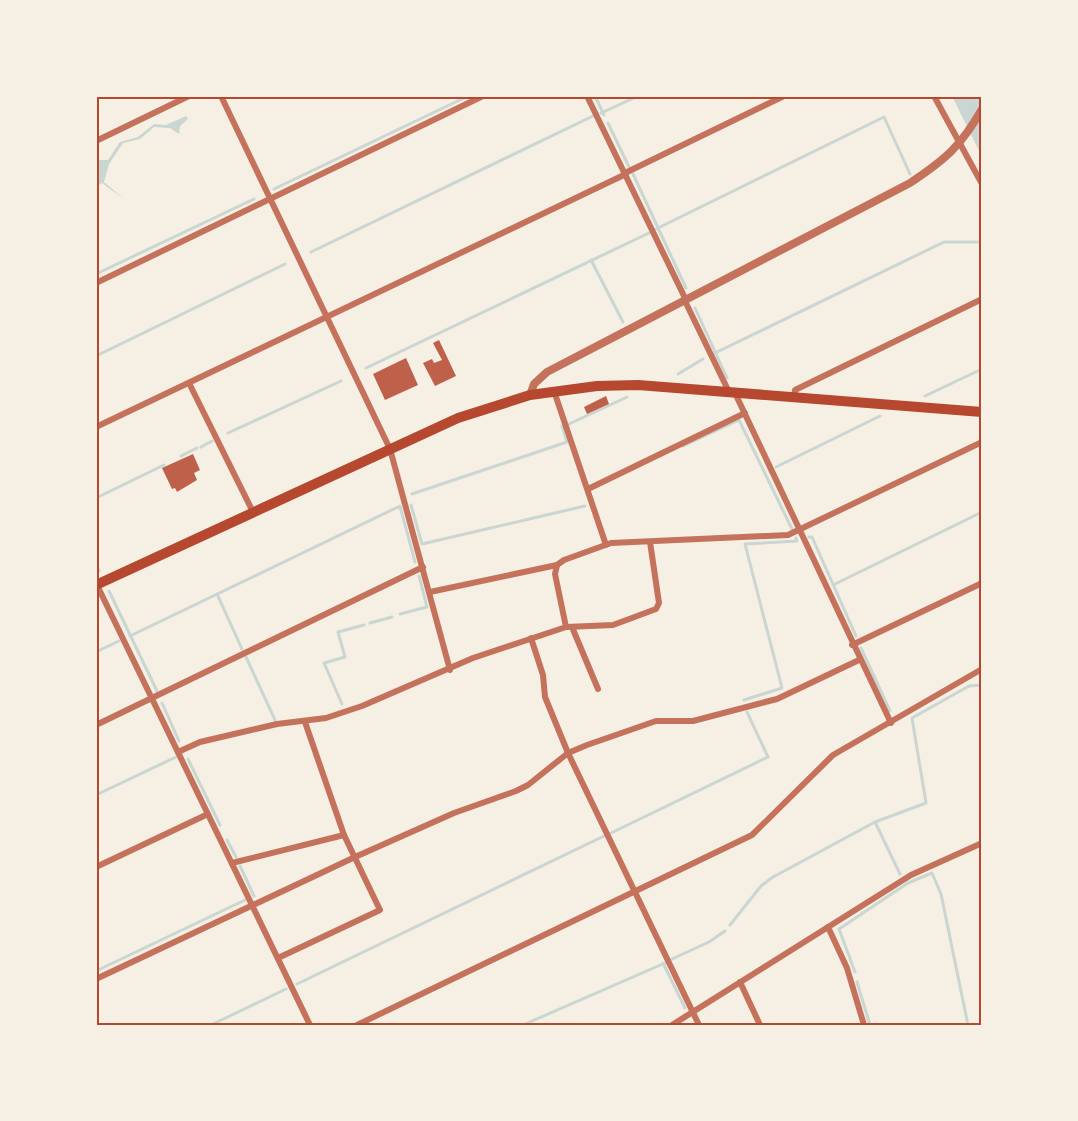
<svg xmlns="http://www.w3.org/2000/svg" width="1078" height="1121" font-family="Overpass,sans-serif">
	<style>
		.water { fill: #c9d6d2 }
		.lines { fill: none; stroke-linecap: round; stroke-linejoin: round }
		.stream { stroke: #c9d6d2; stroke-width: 3 }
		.building { fill: #bf614a }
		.minor { stroke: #c5725c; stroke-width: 6 }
		.tertiary { stroke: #c5725c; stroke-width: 8 }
		.primary { stroke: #b5482f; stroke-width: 10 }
		.neatline { fill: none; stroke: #b5482f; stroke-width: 2 }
	</style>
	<rect width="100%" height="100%" fill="#f6efe4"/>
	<!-- water -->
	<g class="water">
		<polygon points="951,96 982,96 982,157 953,98"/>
		<polygon points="186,116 188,119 180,126 179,134 170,128 154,127 140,139 123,143 109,164 104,182 124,199 102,183 96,187 96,160 108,160 120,142 138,137 154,124 166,125"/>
	</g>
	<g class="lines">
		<!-- stream -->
		<g class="stream">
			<polyline points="595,96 604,115"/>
			<polyline points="601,113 638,96"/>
			<polyline points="608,123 629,167"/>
			<polyline points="633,174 686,288"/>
			<polyline points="274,189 468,96"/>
			<polyline points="656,229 884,117 910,174"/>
			<polyline points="311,252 593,116"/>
			<polyline points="591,260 623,322"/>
			<polyline points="96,274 254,199"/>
			<polyline points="695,308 727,378"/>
			<polyline points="715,353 944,242 982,242"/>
			<polyline points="96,356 285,264"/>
			<polyline points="366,368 649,233"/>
			<polyline points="678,374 703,359"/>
			<polyline points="925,396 982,369"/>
			<polyline points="569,424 627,397"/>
			<polyline points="228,433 341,381"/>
			<polyline points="683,446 739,420 792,529"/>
			<polyline points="201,447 212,441"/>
			<polyline points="181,456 197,448"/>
			<polyline points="776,467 880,416"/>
			<polyline points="412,494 567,442 562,426"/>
			<polyline points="96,498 164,465"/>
			<polyline points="411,505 422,544 585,506"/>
			<polyline points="809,537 812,537 856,636"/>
			<polyline points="96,565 99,571"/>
			<polyline points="833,585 982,512"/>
			<polyline points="109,591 157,691"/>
			<polyline points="217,594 242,649"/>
			<polyline points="400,614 427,607 419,576"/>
			<polyline points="370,623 392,617"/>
			<polyline points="130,636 400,506 415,562"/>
			<polyline points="861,648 890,711"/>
			<polyline points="96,652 119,641"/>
			<polyline points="246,657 275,720"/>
			<polyline points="744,700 782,688 745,544 797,541 796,538"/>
			<polyline points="162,703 179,741"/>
			<polyline points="342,704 324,663 345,657 338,632 364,625"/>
			<polyline points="188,759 220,825"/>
			<polyline points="96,795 176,757"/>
			<polyline points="875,822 900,874"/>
			<polyline points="611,833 768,757 747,712"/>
			<polyline points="227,840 236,857"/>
			<polyline points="240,866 254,896"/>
			<polyline points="730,925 761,886 773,877 875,822 926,803 912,718 969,686 982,685"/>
			<polyline points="672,959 709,942 725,931"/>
			<polyline points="663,963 685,1008"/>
			<polyline points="96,971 245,900"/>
			<polyline points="855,972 839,929 908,883 932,873 941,894 968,1025"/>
			<polyline points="857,982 870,1025"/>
			<polyline points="297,984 604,836"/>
			<polyline points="211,1025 286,989"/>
			<polyline points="523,1025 665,963"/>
		</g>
	</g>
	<!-- building -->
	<g class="building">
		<polygon points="439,340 456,376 435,386 423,363 432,359 434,363 442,360 433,343"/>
		<polygon points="406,358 418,385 385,400 373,374"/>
		<polygon points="606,396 609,404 587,414 584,407"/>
		<polygon points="193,454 200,470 194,473 197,480 177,492 175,488 172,489 162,468"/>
	</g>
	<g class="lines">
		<!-- minor -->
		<g class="minor">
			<polyline points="221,96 390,449 450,670"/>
			<polyline points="587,96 685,298"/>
			<polyline points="934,96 982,184"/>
			<polyline points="96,141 189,96"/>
			<polyline points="625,173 784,96"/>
			<polyline points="96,283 483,96"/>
			<polyline points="684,299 729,392"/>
			<polyline points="189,383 253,512"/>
			<polyline points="554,391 606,545"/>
			<polyline points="735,393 891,723"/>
			<polyline points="794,397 795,390 982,299"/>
			<polyline points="96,427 626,174"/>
			<polyline points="588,489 745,413"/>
			<polyline points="96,583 310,1025"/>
			<polyline points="430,592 557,565"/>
			<polyline points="566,627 613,625 656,609 659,603 650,542"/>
			<polyline points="572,627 598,689"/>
			<polyline points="531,638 543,675 545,697 568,753 699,1025"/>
			<polyline points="852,645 982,583"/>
			<polyline points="96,725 423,567"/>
			<polyline points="178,752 200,742 277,724 326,718 362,706 473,658 566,627 555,574 557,565 564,560 611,543 788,535 982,442"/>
			<polyline points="232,863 344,835"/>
			<polyline points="96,867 208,814"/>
			<polyline points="828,927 847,968 864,1025"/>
			<polyline points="278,958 380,910 344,835 305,722"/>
			<polyline points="96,979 355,857 454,813 516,791 528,785 568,753 587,745 656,721 693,721 777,699 859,660"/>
			<polyline points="740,982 760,1025"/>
			<polyline points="357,1025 752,835 833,755 982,669"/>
			<polyline points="672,1025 911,875 982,843"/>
		</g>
		<!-- tertiary -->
		<path class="tertiary" d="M 530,395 L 534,384 L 547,372 L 910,183 C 946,159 961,146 982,109"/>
		<!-- primary -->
		<polyline class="primary" points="96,585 458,418 530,395 597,386 638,385 982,412"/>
	</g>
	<!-- border -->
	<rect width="1078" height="1121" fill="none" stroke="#f6efe4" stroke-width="195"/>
	<rect x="98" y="98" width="882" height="926" class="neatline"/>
</svg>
